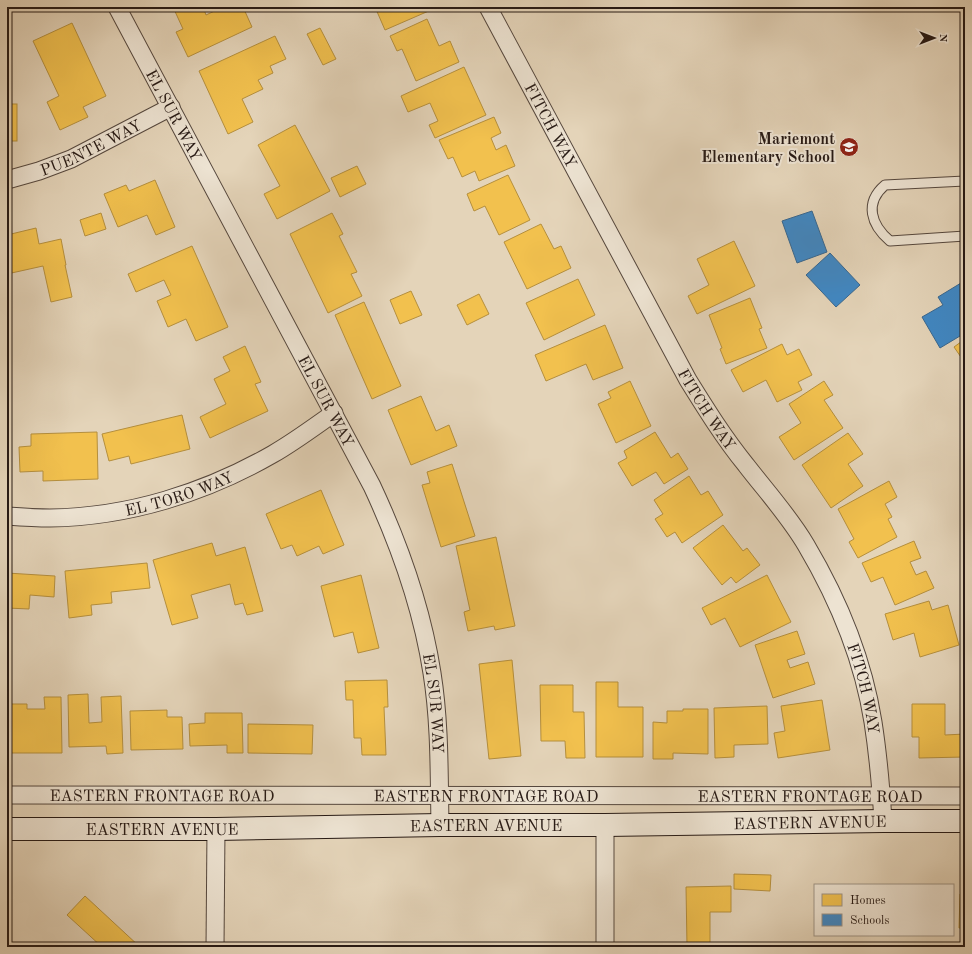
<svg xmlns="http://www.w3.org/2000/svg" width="972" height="954" font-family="'Old Standard TT',serif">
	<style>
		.homes { fill: #f2c14e; stroke: #b58f3d }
		.schools { fill: #3f88c5; stroke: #386790 }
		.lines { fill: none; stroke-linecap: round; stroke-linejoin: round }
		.service-casing { stroke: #56483e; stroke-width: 11 }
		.minor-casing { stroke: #56483e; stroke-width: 19 }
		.secondary-casing { stroke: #271a15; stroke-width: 24 }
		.service { stroke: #ede3d2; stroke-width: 9 }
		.minor { stroke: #ede3d2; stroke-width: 17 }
		.secondary { stroke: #ede3d2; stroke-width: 22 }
		.labels { text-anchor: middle; stroke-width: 4; stroke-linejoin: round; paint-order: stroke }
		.street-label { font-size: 16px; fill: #271a15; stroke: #ede3d2 }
		.poi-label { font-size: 16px; font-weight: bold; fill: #271a15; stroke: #ede3d2; text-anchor: end }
	</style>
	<rect width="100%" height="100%" fill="#e4d4b9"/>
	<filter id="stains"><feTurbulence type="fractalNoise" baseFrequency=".005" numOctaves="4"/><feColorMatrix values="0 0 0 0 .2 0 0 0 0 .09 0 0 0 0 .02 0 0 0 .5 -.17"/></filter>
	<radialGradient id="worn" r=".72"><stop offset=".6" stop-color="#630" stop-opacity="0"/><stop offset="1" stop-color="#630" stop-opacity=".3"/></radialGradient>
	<!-- homes -->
	<g class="homes">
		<polygon points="173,7 203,7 206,15 223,7 243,7 252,27 188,57 176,32 183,29"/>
		<polygon points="375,7 430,7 431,10 385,30"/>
		<polygon points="427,19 439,46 450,41 459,62 416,81 402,49 397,51 390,36"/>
		<polygon points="72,23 106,96 83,107 88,117 60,130 47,102 59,96 33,41"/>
		<polygon points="320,28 336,59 323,65 307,34"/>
		<polygon points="275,36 286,59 270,66 273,73 258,80 263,89 242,99 253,122 228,134 199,71"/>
		<polygon points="464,67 486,115 435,138 429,125 438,121 430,103 408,112 401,96"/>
		<rect x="7" y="104" width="10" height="37"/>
		<polygon points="494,117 501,133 491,138 496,150 506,145 515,166 479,181 475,171 462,177 453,157 448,159 439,140"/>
		<polygon points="295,125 330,191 277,219 264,194 280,186 258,145"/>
		<polygon points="357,166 366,184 340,197 331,178"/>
		<polygon points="508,175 530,220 499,235 485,206 474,211 467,194"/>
		<polygon points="155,180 175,227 156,235 147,215 118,227 104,194 126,185 129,191"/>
		<polygon points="101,213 106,229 85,236 80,220"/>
		<polygon points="332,213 343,234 339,236 357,272 351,274 362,296 328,313 290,234"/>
		<polygon points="541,224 554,249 561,246 571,268 527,289 504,242"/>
		<polygon points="36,228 39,244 61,239 66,265 65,265 72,297 51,302 43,266 7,274 7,235"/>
		<polygon points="734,241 755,286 697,314 688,296 709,285 697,259"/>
		<polygon points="192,246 228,327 196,341 186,319 168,327 157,301 171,295 164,280 136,292 128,274"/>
		<polygon points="578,279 595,315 544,340 526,303"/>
		<polygon points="411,291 422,315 400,324 390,300"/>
		<polygon points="479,294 489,314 467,325 457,305"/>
		<polygon points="750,298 762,328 759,329 767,348 726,364 720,349 722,348 709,315"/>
		<polygon points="364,302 401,386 372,399 335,315"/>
		<polygon points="605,325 623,368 593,380 586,364 546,381 535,355"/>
		<polygon points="965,339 965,363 954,347"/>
		<polygon points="782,344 787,355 799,349 812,375 798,382 802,390 777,402 766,380 743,392 731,370"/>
		<polygon points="245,346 261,382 255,384 268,411 210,438 200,417 226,404 214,379 230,371 223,357"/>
		<polygon points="630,381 651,426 616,443 598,404 611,398 608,392"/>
		<polygon points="824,381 833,395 824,400 843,428 794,460 779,437 801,423 789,404"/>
		<polygon points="421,396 436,431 449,425 457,446 411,465 388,410"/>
		<polygon points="182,415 190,449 131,464 129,456 109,461 102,434"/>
		<polygon points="97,432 98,479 43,481 43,471 20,472 19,447 31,446 31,434"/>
		<polygon points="655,432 671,458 678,453 688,469 664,484 656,472 632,486 618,463 627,458 624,451"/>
		<polygon points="848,433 863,454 848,464 863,486 831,508 802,465"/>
		<polygon points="452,464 475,536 441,547 422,485 430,483 427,472"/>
		<polygon points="689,476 701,495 708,491 723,515 682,543 675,532 667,537 655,519 663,514 654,500"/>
		<polygon points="889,481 897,497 885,504 892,517 888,519 897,537 858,558 849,542 854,539 838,509"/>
		<polygon points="321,490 344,545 323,554 319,546 297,556 292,545 281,549 266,514"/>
		<polygon points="723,525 743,551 747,548 760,565 736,583 731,577 722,585 693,548"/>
		<polygon points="496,537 515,626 495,630 494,626 468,631 464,612 470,610 456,546"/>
		<polygon points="914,541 921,558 910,562 916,575 926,571 934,588 895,605 883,577 871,582 862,563"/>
		<polygon points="212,543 216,556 245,547 263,611 247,615 243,603 235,605 230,584 191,595 198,618 172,625 153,560"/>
		<polygon points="147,563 150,588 111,592 112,603 91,605 92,615 69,618 65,571"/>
		<polygon points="7,573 55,576 54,597 30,595 29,609 7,608"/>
		<polygon points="361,575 379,648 358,653 353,632 334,637 321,586"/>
		<polygon points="767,575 791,622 740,647 725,618 711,625 702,608"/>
		<polygon points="929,601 932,610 948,605 959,645 920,657 914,633 893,640 885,614"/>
		<polygon points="797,631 805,654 787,660 790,668 808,662 815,684 773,698 755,645"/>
		<polygon points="512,660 521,756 489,759 479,664"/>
		<polygon points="387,680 388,707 384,707 386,755 362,755 361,738 354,738 353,700 346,700 345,681"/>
		<polygon points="596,682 618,682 618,707 643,707 643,757 596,757"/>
		<polygon points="540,685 573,685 573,712 584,712 585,758 566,758 565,741 541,741"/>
		<polygon points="88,694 89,723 102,722 101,697 121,696 123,753 107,754 106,746 69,747 68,695"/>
		<polygon points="44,697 61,697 62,753 9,753 8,704 27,704 27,709 45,709"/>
		<polygon points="822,700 830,750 778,758 774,733 785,731 781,706"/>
		<polygon points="912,704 945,704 945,735 965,734 965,757 919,758 919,737 912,737"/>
		<polygon points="767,706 768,744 734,745 734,757 715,758 714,708"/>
		<polygon points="683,709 708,709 708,754 673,753 673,759 653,759 653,722 667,723 667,711 683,711"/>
		<polygon points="167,710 167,717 182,717 183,749 131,750 130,711"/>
		<polygon points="205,713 242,713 243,753 227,753 227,745 190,746 189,724 205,723"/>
		<polygon points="248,724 313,725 312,754 248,753"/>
		<polygon points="734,874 771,875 770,891 734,889"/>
		<polygon points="731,886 731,912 710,912 710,947 669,947 687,946 686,887"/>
		<polygon points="960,894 965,894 965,928 959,928"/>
		<polygon points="85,896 140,947 102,947 67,915"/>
	</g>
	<!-- schools -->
	<g class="schools">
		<polygon points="812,211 827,252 797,263 782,221"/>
		<polygon points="830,253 860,285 836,307 806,275"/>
		<polygon points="961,283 965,290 965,302 962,304 965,309 965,333 940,348 922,317 943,305 938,297"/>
	</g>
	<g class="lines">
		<!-- service casing -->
		<g class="service-casing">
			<path id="service" d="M 965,181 L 885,185 C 864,203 871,225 890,241 L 965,236"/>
		</g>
		<!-- minor casing -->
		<g class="minor-casing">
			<g id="minor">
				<path id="s1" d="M 117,7 L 372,486 C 400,546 422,608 432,673 C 440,723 439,774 440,825"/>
				<path id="s2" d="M 488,7 L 688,380 C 706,409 724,438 746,465 C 766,491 789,516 806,545 C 838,599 863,659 873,722 C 878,754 881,788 883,821"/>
				<path id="s3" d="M 7,180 L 39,171 L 71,159 L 171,107"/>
				<path id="s4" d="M 7,516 C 21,517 35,518 50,518 C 128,517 205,493 273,454 C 294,442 314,427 334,413"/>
				<path id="s5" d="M 7,795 L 965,796"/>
				<polyline points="215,947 216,829"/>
				<polyline points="605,947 605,825"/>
			</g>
		</g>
		<!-- secondary casing -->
		<g class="secondary-casing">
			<g id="secondary">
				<path id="s6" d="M 7,829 L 216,829 L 440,825 L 605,825 L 883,821 L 965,821"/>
			</g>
		</g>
		<!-- service -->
		<use href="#service" class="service"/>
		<!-- minor -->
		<use href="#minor" class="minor"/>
		<!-- secondary -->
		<use href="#secondary" class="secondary"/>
	</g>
	<!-- icons -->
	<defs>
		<g id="school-disc" transform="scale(1)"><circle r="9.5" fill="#8f2418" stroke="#ede3d2"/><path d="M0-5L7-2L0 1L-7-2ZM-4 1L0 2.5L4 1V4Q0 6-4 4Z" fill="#fff"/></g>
	</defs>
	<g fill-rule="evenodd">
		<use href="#school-disc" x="849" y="147"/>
	</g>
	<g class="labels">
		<!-- street labels -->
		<g class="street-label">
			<text dy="6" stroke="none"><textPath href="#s1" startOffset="122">EL SUR WAY</textPath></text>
			<text dy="6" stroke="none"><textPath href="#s2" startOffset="134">FITCH WAY</textPath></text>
			<text dy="6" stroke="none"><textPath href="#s3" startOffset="90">PUENTE WAY</textPath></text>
			<text dy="6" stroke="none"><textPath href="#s1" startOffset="446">EL SUR WAY</textPath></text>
			<text dy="6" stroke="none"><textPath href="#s2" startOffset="458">FITCH WAY</textPath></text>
			<text dy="6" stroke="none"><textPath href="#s4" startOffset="175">EL TORO WAY</textPath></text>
			<text dy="6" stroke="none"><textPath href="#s2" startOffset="782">FITCH WAY</textPath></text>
			<text dy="6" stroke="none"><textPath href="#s1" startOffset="770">EL SUR WAY</textPath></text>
			<text dy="6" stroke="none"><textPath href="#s5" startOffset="155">EASTERN FRONTAGE ROAD</textPath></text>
			<text dy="6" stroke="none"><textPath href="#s5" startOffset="479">EASTERN FRONTAGE ROAD</textPath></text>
			<text dy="6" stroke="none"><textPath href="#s5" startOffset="803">EASTERN FRONTAGE ROAD</textPath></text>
			<text dy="6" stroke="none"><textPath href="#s6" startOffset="803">EASTERN AVENUE</textPath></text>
			<text dy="6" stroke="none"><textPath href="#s6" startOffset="479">EASTERN AVENUE</textPath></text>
			<text dy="6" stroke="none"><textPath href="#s6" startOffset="155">EASTERN AVENUE</textPath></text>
		</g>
		<!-- poi labels -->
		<g class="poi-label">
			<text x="835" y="144">Mariemont<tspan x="835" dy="18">Elementary School</tspan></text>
		</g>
	</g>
	<!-- margin -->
	<rect width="972" height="954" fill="none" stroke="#e4d4b9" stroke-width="24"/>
	<rect x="8" y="8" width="956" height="938" fill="none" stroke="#271a15" stroke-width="2"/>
	<rect x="12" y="12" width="948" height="930" fill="none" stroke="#271a15"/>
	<!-- legend -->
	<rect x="814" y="884" width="140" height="52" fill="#ede3d2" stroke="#9e9386"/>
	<rect x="822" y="894" width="20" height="12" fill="#f2c14e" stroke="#9e9386"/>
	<text x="850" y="904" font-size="12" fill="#271a15">Homes</text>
	<rect x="822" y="914" width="20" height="12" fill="#3f88c5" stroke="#9e9386"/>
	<text x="850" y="924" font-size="12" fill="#271a15">Schools</text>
	<!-- north arrow -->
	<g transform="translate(934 38) rotate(90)" stroke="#ede3d2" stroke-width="3" paint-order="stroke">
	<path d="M0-3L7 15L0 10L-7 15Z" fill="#271a15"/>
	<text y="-6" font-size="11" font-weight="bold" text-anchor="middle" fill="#271a15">N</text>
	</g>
	<rect width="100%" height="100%" filter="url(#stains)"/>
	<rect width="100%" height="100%" fill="url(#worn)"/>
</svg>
